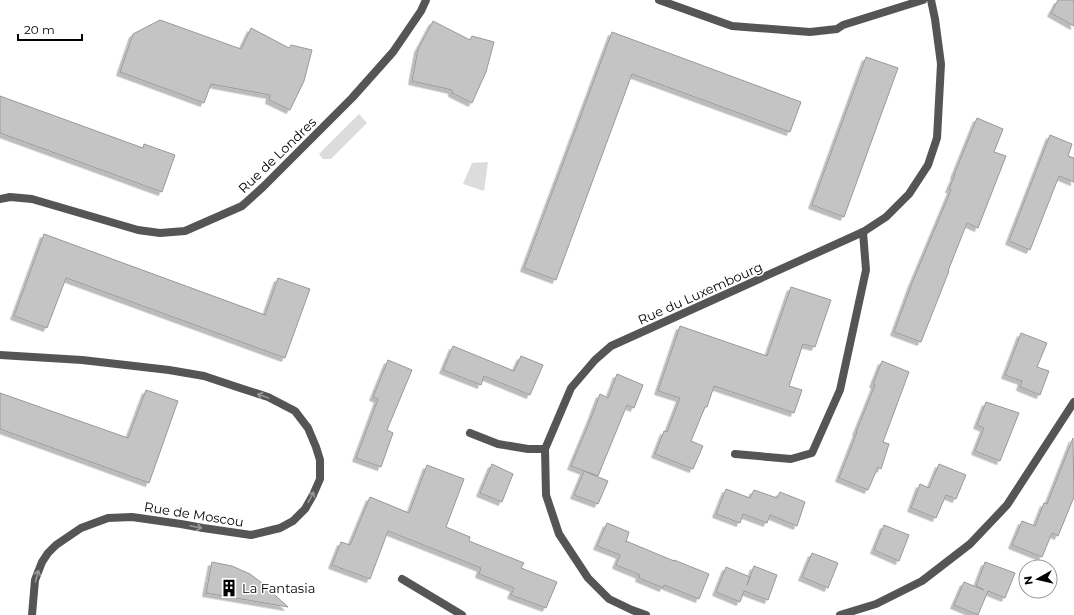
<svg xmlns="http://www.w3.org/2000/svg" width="1074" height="615" font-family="Montserrat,sans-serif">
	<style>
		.green { fill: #dcdcdc }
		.building { fill: #c4c4c4; stroke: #999; filter: url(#shadow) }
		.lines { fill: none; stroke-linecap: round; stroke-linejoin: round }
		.street { stroke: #555; stroke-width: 8 }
		.oneway { stroke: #999 }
		.labels { text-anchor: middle; stroke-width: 3; stroke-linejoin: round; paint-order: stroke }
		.street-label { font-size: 13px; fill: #000; stroke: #fff }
		.poi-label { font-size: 13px; fill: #000; stroke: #fff; text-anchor: start }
	</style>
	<defs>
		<filter id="shadow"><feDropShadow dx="-3.5" dy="3.5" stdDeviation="0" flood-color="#0004"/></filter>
	</defs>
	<rect width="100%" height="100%" fill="#fff"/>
	<!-- green -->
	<g class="green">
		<polygon points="359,114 367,123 331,159 323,159 319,154"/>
		<polygon points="488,162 484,191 463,184 472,163"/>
	</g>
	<!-- building -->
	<g class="building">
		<polygon points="1058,0 1074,0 1074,26 1051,13"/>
		<polygon points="160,20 241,49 251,28 289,48 291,45 312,50 304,81 290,110 269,100 270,95 211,84 204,103 120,72 133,34"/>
		<polygon points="433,21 470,40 472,36 494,42 486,72 472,103 452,93 452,90 412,81 418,49"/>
		<polygon points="612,32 801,102 790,132 632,74 556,280 524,268"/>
		<polygon points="866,57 898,68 844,217 812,205"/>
		<polygon points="0,96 143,148 144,144 175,155 162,192 0,133"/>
		<polygon points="977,118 1003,129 994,152 1006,156 978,228 967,223 948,271 949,271 921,342 894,332 912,283 951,190 949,189 955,175 954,175"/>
		<polygon points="1050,135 1072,144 1068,156 1074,158 1074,182 1059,176 1030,250 1009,241"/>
		<polygon points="44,234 265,315 278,278 310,289 285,358 66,278 47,328 14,316"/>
		<polygon points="791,287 831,300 815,347 803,344 789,386 802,390 794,413 714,386 707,407 705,407 691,441 703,446 693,469 655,454 664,431 667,432 680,398 658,391 680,326 767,356"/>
		<polygon points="1021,333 1047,343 1037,367 1049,371 1040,395 1020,387 1022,381 1005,375"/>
		<polygon points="453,346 514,371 521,356 543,365 530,395 484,376 481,385 443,370"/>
		<polygon points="388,360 412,370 387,430 393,433 381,467 356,458 378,399 373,397"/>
		<polygon points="882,361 909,372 883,442 889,444 881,469 878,467 868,490 839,478 857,432 856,432 875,385 873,384"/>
		<polygon points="617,374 643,385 634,408 627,405 598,476 571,466 591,418 600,394 608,398"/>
		<polygon points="146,390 178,401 149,483 0,429 0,393 128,438"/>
		<polygon points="986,402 1019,413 1000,461 975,451 984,428 977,425"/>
		<polygon points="1073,438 1074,497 1058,536 1052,533 1042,557 1012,545 1022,521 1035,526 1044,503 1047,504"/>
		<polygon points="492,464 513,474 502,502 480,493"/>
		<polygon points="939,464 966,475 956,499 946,495 936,518 911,508 920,484 929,488"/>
		<polygon points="427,465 464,479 446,527 470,537 469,541 524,563 521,568 557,582 546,608 511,595 514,588 479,574 481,568 388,531 370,579 332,565 341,542 350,545 370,497 409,513"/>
		<polygon points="584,471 608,481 598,504 574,495"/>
		<polygon points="726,489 750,498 754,490 777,498 780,492 805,502 797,526 770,515 767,523 743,514 740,523 716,514"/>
		<polygon points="607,523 629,532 626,542 626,541 674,561 674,560 709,574 699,599 664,585 663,588 639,578 640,575 616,565 620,555 597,546"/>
		<polygon points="884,525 909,535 899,561 874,550"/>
		<polygon points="812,553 838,563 828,588 802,577"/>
		<polygon points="212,562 232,566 250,574 262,583 288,607 206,593"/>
		<polygon points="985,562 1015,573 1005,598 988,591 978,615 954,605 964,582 984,590 976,586"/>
		<polygon points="754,566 777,575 768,600 744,591 740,602 716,592 726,567 750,577 747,585"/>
	</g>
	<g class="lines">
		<!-- street -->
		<g class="street">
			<polyline points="659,0 732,26 810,32 837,29 843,25 923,0"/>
			<polyline points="0,199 10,197 32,199 138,230 160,233 185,231 242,206 263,187 352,98 393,52 421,11 426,0"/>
			<polyline points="0,355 82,360 169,370 204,376 240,388 268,397 295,411 308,428 316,447 320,460 320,479 313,495 305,509 293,521 280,528 251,535 203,528 181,524 132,517 108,518 81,528 56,545 48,553 42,562 35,580 32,615"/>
			<polyline points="470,433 498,444 528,449 545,449"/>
			<polyline points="735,454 791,459 812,453 840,390 866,270 863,232"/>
			<polyline points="402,579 462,615"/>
			<polyline points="646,615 632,610 609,599 588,578 559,534 546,495 545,449 571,388 595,360 611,346 863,232 886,217 909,194 928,165 937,138 941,64 935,19 931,0"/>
			<polyline points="840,615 876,604 922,581 970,544 1007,505 1074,402"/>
		</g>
	</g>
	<!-- one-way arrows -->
	<defs><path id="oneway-shaft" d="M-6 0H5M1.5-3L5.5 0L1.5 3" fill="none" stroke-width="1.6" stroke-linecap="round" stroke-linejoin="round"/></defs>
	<g class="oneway">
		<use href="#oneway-shaft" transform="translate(263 396) rotate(-160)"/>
		<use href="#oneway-shaft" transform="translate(311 497) rotate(-62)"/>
		<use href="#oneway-shaft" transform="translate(196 527) rotate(12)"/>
		<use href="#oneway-shaft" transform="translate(37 576) rotate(-75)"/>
	</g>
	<!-- icons -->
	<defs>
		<g id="building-bare" transform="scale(1.38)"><path d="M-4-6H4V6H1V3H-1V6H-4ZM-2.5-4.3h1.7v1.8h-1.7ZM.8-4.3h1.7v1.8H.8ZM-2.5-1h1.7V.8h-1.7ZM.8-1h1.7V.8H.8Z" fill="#000" stroke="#fff" stroke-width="2.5" paint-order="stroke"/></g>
	</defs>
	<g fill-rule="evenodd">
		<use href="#building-bare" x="229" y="588"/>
	</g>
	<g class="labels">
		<!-- street labels -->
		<g class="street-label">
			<text transform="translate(277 155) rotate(-44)" y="5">Rue de Londres</text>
			<text transform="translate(700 293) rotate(-24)" y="5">Rue du Luxembourg</text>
			<text transform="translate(194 514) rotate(9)" y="5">Rue de Moscou</text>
		</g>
		<!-- poi labels -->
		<g class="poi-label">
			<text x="242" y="593">La Fantasia</text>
		</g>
	</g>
	<!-- north arrow -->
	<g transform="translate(1038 579) rotate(262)"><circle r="19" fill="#ffffff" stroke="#999999"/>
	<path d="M0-3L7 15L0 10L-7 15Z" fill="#000000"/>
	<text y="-6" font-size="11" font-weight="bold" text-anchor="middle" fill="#000000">N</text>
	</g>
	<!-- scale -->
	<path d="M18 34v6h64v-6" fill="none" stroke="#000000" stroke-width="2"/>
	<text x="24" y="34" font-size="12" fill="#000000" stroke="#ffffff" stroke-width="3" paint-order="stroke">20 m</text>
</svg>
